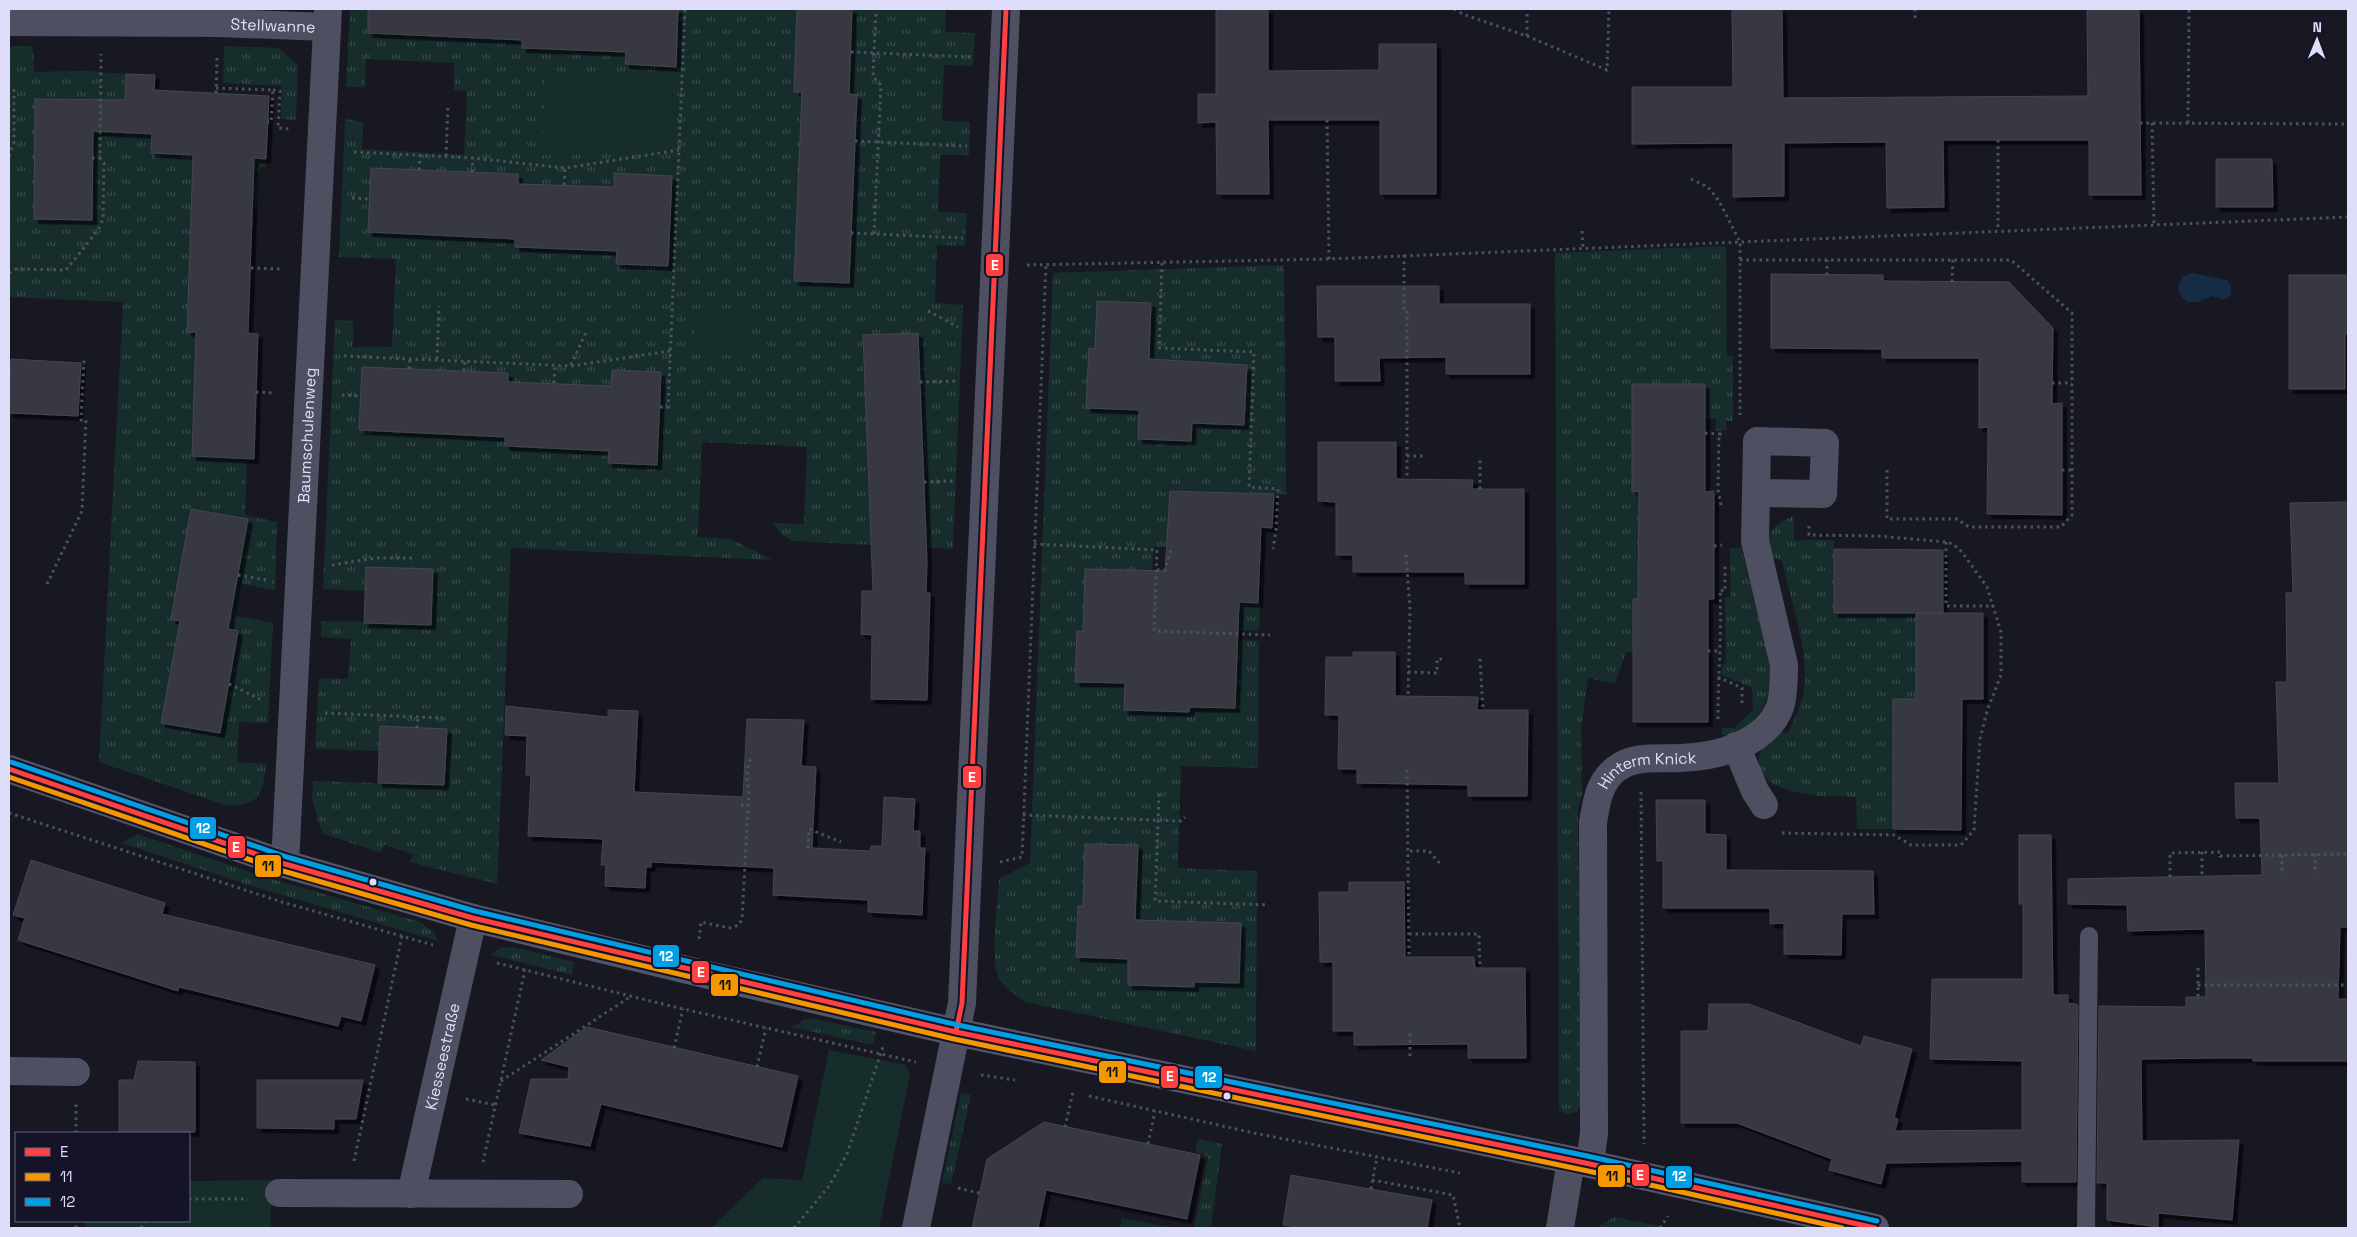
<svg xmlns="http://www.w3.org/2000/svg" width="2357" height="1237" font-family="'Space Grotesk',sans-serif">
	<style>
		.grass { fill: url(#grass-tufts) }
		.park { fill: #172d2c }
		.water { fill: #162c45 }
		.building { fill: #383743; stroke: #454454; filter: url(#shadow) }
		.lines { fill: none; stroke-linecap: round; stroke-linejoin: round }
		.path { stroke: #48545d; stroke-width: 3; stroke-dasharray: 2.5 4; stroke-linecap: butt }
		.lane { stroke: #4e4f61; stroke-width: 18 }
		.street { stroke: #4e4f61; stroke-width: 28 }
		.secondary { stroke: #525467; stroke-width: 28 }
		.bus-1-casing { stroke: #151327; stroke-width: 9 }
		.bus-2-casing { stroke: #151327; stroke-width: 9 }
		.bus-3-casing { stroke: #151327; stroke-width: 9 }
		.bus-1 { stroke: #ff4040; stroke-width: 5 }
		.bus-2 { stroke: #f49700; stroke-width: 5 }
		.bus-3 { stroke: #009fe3; stroke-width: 5 }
		.bus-dot { fill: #dedefb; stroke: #151327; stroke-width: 2 }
		.labels { text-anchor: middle; stroke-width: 4.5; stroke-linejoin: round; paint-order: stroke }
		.street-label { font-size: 16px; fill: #dedefb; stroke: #151327 }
		.line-badge { stroke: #151327; stroke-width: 2 }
		.badge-label { font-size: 14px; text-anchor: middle; font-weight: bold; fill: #fff }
		.pale-badge-label { font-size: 14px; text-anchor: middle; font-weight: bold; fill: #111 }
	</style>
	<defs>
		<pattern id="grass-tufts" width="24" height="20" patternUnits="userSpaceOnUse" patternTransform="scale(1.25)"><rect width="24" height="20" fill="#172d2c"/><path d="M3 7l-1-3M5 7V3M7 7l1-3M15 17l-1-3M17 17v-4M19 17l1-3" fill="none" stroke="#384b4c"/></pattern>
		<filter id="shadow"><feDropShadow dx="4.5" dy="4.5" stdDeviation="0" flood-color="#0009"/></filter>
	</defs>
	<rect width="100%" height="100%" fill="#181822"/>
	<!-- grass -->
	<g class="grass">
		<polygon points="350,9 946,9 945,32 975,33 973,66 944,65 942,121 970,122 969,155 940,155 938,212 967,213 965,246 937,245 935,303 963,305 953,549 792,541 780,533 773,523 804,524 807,447 702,442 698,537 731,539 772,560 511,548 497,884 410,862 413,854 384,845 381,853 322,833 312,799 313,781 378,783 379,751 315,749 319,678 348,679 351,639 321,637 321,621 364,622 365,591 323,589 335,320 353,321 353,348 365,346 392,347 396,259 339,257 345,119 363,122 362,149 464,155 467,91 454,90 454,63 366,59 365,87 346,87"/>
		<path d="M 9,46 L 33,46 L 34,72 L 86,71 L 126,74 L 125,109 L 153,110 L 151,153 L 266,159 L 265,167 L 259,167 L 257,210 L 252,208 L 196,332 L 192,456 L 254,459 L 247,461 L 245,515 L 277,522 L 275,590 L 242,584 L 236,616 L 273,623 L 268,723 L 239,722 L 237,762 L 266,764 C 263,791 261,806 228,806 L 99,762 L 123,302 L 9,297 Z"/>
		<polygon points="224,46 279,48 298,65 296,120 281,119 282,86 223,83"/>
		<polygon points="1726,246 1727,356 1733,356 1733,421 1726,421 1726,430 1716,431 1716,419 1705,419 1705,384 1632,384 1632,491 1639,491 1638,599 1633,599 1633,652 1626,652 1615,684 1588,678 1581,728 1582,794 1578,808 1580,1107 1577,1112 1568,1114 1559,1110 1555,253"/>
		<path d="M 1284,265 L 1286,494 L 1170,490 L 1168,547 L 1153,547 L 1151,614 L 1085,569 L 1083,632 L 1076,682 L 1125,683 L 1124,710 L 1189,712 L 1190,707 L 1234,708 L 1212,639 L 1259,641 L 1258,768 L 1181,766 L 1178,868 L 1257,871 L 1256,1051 L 1025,1002 C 1016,995 1002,987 998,976 C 990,956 998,902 999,879 L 1030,863 L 1053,273 Z"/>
		<path d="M 1794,516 L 1794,540 L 1834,540 L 1834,613 L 1916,613 L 1916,699 L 1893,699 L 1893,829 L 1857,829 L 1856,797 C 1820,796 1787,798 1758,773 C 1759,751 1759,748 1776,731 L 1788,733 C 1794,719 1802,705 1804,690 C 1809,647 1791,603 1782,561 L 1771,557 C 1763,534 1773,524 1794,516 Z"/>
		<path d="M 1730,548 L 1741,548 L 1772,672 C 1770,704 1760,718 1734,736 L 1722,735 L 1722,728 L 1734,728 L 1753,710 L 1752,688 L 1722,675 L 1722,664 L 1726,664 L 1725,597 L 1731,597 Z"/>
		<polygon points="1212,601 1260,603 1259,631 1165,627"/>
		<polygon points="137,834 269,878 420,922 435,933 438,941 255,887 122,843"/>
		<polygon points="514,947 574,962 572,975 491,955 500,948"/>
		<polygon points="809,1018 876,1032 873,1045 791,1027"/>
		<polygon points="961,1093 971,1095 951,1184 942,1183"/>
		<polygon points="1198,1139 1222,1144 1211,1228 1194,1228 1208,1157 1195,1151"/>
		<polygon points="1615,1217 1669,1228 1596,1228"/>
	</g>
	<!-- park -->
	<g class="park">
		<polygon points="678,75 675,147 542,155 545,76"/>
		<polygon points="696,309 752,311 750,355 694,353"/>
		<polygon points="829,1050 906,1065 910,1074 879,1228 711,1228 763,1178 802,1180"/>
		<polygon points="271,1180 271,1228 85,1228 85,1221 189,1221 189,1181"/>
		<polygon points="1122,1218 1174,1228 1120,1228"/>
	</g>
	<!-- water -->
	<path class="water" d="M 2192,273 L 2227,280 C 2234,287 2233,301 2221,299 C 2218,298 2215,297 2212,296 L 2198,302 L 2187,302 C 2178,295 2176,287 2182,277 Z"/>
	<!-- building -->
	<g class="building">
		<polygon points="368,9 678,9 676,67 625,64 626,52 522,48 522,40 368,33"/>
		<polygon points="797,9 852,9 849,94 857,95 849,283 794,281 802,92 794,92"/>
		<polygon points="1216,9 1268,9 1268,71 1379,70 1379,44 1436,44 1436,194 1380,194 1380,120 1268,120 1269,194 1217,194 1216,122 1198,123 1198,94 1216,94"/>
		<polygon points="1732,9 1782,9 1783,98 2088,96 2087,9 2139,9 2141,195 2089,195 2089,140 1943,140 1944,207 1887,208 1886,142 1784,143 1784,196 1733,197 1733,143 1632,144 1632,87 1733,87"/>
		<polygon points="126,74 155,75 154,90 269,96 266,159 254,158 248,333 258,334 254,459 192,456 196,332 187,332 193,155 151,153 152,134 93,131 92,220 34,219 35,99 125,100"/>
		<polygon points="2216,159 2272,159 2273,207 2216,207"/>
		<polygon points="371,168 518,174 518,184 614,187 614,173 672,176 668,266 616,264 617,251 515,247 515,239 368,232"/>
		<polygon points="1771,274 1883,275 1883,281 2009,282 2053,328 2052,404 2062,403 2062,515 1987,514 1988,427 1979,428 1979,358 1882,358 1882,349 1771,348"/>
		<polygon points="2289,275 2348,275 2348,334 2345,334 2345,389 2289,389"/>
		<polygon points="1317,286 1439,286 1439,304 1530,304 1530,374 1446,374 1446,357 1379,358 1380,381 1335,381 1335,337 1318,337"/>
		<polygon points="1097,301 1151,303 1149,359 1247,365 1244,425 1192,423 1191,441 1138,439 1139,410 1086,408 1089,348 1095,349"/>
		<polygon points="918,333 927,562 926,593 930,593 927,700 871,699 872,635 861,634 862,591 873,591 863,335"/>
		<polygon points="11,359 81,363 78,416 9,413"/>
		<polygon points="362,367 508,373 508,382 611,386 612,370 661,372 657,465 608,463 609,451 505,446 505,437 359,430"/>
		<polygon points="1632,384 1705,384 1705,492 1714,491 1714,599 1708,599 1708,722 1633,722 1633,599 1638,599 1639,491 1632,492"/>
		<polygon points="1318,442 1396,442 1396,479 1473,480 1472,489 1524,489 1524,584 1465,584 1465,572 1353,572 1353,555 1336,555 1336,502 1318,501"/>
		<polygon points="1170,491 1274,494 1272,528 1261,527 1258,603 1239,602 1235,708 1190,707 1189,712 1124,710 1125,683 1075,682 1077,631 1083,632 1085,569 1165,571"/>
		<polygon points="2348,502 2348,927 2340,927 2338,999 2348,999 2348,1061 2253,1061 2253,1058 2219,1058 2141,1059 2142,1141 2239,1140 2232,1220 2158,1213 2158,1227 2107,1220 2107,1183 2097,1183 2099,1006 2186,1007 2186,997 2206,997 2205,929 2128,931 2127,905 2068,904 2068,879 2262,875 2260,818 2236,818 2235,783 2279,783 2276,682 2287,682 2286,593 2293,593 2290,503"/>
		<polygon points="191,509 248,519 228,629 238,631 220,733 161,723 180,621 171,619"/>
		<polygon points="1834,549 1943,550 1943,613 1834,613"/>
		<polygon points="366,567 433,569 431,625 364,623"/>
		<polygon points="1916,613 1983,613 1983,699 1962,699 1961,830 1893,829 1893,699 1916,699"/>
		<polygon points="1353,652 1395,652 1395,696 1478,697 1477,710 1528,710 1527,796 1468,796 1468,785 1357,783 1357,769 1338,769 1339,715 1325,715 1326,657 1353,657"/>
		<polygon points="506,706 608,717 608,710 638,711 634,792 743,797 747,719 804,720 801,766 816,767 812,848 870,851 871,846 882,846 884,797 915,799 913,831 920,831 920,848 925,848 922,915 868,912 868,900 773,895 774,868 651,862 651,867 646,867 645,888 605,886 606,865 601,865 603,839 528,836 531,775 526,775 527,736 505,735"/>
		<polygon points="380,726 447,729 444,785 378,783"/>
		<polygon points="1656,800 1705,800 1705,834 1726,835 1726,870 1873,871 1874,914 1842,914 1841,955 1784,954 1784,923 1770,924 1770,908 1663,908 1663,861 1657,861"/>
		<polygon points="2019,835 2051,835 2053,995 2068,995 2068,1003 2076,1004 2078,1006 2076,1182 2022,1182 2022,1161 1886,1163 1881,1184 1829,1170 1832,1159 1737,1123 1681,1123 1681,1031 1708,1031 1709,1004 1749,1004 1861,1046 1864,1036 1912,1049 1894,1118 1898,1119 1895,1131 2022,1130 2022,1061 1930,1059 1932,979 2023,979 2023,904 2019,904"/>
		<polygon points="1085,844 1138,845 1135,920 1241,923 1239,983 1194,982 1194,987 1128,985 1128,959 1076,957 1078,906 1083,906"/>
		<polygon points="31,860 165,903 162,914 375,965 361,1021 341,1016 338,1026 179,987 178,991 18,940 25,918 13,915"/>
		<polygon points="1349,882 1404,882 1405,957 1474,957 1475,968 1525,968 1526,1058 1468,1058 1468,1044 1354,1045 1354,1031 1333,1031 1333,962 1320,962 1319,892 1349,892"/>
		<polygon points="587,1027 798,1076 782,1147 601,1104 590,1146 519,1133 531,1079 568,1079 569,1067 541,1060"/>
		<polygon points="138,1061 195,1062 195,1132 119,1132 119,1080 134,1080"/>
		<polygon points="257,1080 363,1080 356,1119 334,1119 334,1129 257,1128"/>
		<polygon points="1044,1122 1200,1155 1187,1219 1046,1190 1038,1228 972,1228 987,1159"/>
		<polygon points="1291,1175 1432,1200 1427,1228 1304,1228 1283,1225"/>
	</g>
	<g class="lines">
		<!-- path -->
		<g class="path">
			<polyline points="678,9 685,10"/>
			<polyline points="1454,9 1465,15 1527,36 1607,70 1609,9"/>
			<polyline points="1915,9 1915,21"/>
			<polyline points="1527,36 1527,9"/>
			<polyline points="851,52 972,57"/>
			<polyline points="216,88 273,90 271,122 268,122"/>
			<polyline points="273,90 280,91 278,128 290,129"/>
			<polyline points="216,93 217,56"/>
			<polyline points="1327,120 1329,259"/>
			<polyline points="2140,123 2348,124"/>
			<polyline points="2152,123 2154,225"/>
			<polyline points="2188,123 2189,9"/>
			<polyline points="1998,140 1998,231"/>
			<polyline points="855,141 967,146"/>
			<polyline points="354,152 473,158 565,168 679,150"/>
			<polyline points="9,156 14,142 14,86"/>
			<polyline points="446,156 448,105"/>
			<polyline points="92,158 100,158 101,54"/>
			<polyline points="419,170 420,155"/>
			<polyline points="472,172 473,158"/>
			<polyline points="1691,179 1708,187 1719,201 1740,242 1740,415"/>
			<polyline points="564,185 565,168"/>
			<polyline points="352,198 370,199"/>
			<polyline points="1582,231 1583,247"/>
			<polyline points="851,233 963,238"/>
			<polyline points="874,234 881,85 873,77 876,9"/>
			<polyline points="1404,255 1404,312 1407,312 1407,479"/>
			<polyline points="1740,260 2011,260 2072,313 2072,515 2061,527 1969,527 1957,519 1887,519 1887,468"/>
			<polyline points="1162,263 1159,348 1254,352 1249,487 1278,489 1276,530 1273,549"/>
			<polyline points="1027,265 1329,259 2348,217"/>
			<polyline points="251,268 282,269"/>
			<polyline points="9,273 16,269 66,270 98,230 103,219 104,163 100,158"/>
			<polyline points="1827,275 1827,260"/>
			<polyline points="1952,282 1953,260"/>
			<polyline points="928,311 958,327"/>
			<polyline points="344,356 571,366 670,351"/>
			<polyline points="437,359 439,306"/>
			<polyline points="571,365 587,330"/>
			<polyline points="409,369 410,358"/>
			<polyline points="464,371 465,361"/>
			<polyline points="920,382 958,381"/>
			<polyline points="554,383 555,364"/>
			<polyline points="2052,383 2072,383"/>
			<polyline points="256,392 275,393"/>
			<polyline points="342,395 361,396"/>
			<polyline points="660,407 668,407 685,9"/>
			<polyline points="1705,433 1719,434"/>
			<polyline points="1407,456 1427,456"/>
			<polyline points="2062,470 2072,470"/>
			<polyline points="924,482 953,481"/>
			<polyline points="1480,489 1480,457"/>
			<polyline points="1721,505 1718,490 1719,434 1726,434"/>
			<polyline points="1946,542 1946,606 1994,606"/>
			<polyline points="1034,544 1157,550 1154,631 1270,635"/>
			<polyline points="1714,546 1722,545"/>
			<polyline points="1406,555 1410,609 1408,697"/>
			<polyline points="332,565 376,558 412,558"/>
			<polyline points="1157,570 1165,570 1172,546"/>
			<polyline points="238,575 266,580"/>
			<polyline points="47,584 82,511 86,420 81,420 84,359"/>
			<polyline points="1708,651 1720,651"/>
			<polyline points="1480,659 1483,710"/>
			<polyline points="1408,672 1437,673 1437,659 1445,659"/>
			<polyline points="1718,677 1742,688 1742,706"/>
			<polyline points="229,684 260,699"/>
			<polyline points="325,713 443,718"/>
			<path d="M 1718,719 C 1718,676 1722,633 1720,590 L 1725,591 L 1725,566"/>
			<polyline points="417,728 418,717"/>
			<polyline points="1407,770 1409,957"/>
			<polyline points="1641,792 1644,1144"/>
			<polyline points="1159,794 1155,901 1269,905"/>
			<polyline points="741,805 748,805"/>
			<polyline points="9,813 282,902 433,945"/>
			<polyline points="1023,815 1181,821 1185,817"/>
			<polyline points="1782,833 1894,835 1911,845 1961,845 1974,830 1980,739 1987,711 2001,675 2001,632 1987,587 1962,552 1953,544 1946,542 1878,536 1809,535 1809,525"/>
			<polyline points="808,848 809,829 841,842"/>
			<polyline points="1410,851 1429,851 1441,865"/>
			<polyline points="2202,852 2202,876"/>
			<polyline points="2315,854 2315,874"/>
			<polyline points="2348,854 2348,859"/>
			<polyline points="2282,855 2282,875"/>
			<polyline points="1000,862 1022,857 1046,265"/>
			<polyline points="2170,877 2170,853 2220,852 2220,856 2348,854"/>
			<polyline points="1409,934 1479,934 1480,968"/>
			<path d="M 699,939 L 701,922 L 729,928 L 739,925 L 742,919 L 749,790 C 747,780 745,769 751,759"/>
			<polyline points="497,963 683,1009 916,1062"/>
			<polyline points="2198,968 2198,997"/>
			<polyline points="2198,985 2348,985"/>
			<polyline points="674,1048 683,1009"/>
			<polyline points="1410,1056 1410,1030"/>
			<polyline points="757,1067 766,1028"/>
			<polyline points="981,1075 1015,1080"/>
			<polyline points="501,1081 630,997"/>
			<polyline points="1089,1096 1254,1133 1460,1173"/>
			<polyline points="466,1099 495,1105"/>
			<polyline points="1065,1127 1073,1092"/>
			<polyline points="76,1133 76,1104"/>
			<polyline points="1148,1144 1155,1111"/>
			<polyline points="354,1161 402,936"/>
			<polyline points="483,1162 525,970"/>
			<polyline points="1372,1180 1453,1195 1460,1228"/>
			<polyline points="958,1188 979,1193"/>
			<polyline points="1371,1189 1377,1157"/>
			<polyline points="189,1199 248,1199"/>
			<polyline points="76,1228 76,1221"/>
			<polyline points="141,1228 146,1221"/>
			<polyline points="794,1228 829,1186 847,1154 883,1047"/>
			<polyline points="1660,1228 1668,1216"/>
		</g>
		<!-- lane -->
		<polyline class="lane" points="2086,1228 2089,936"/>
		<!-- street -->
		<g class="street">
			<path id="s1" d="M 9,22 L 219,23 L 327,27"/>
			<polyline points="1736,746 1755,791 1764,805"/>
			<path id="s2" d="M 285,864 L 328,9"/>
			<polyline points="9,1071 76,1072"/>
			<path id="s3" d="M 1590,1164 L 1594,1133 L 1593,823 C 1596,803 1599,782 1616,769 C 1634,755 1659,759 1680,758 C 1716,757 1765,745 1780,707 C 1784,694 1784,678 1784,665 L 1755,541 L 1757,441 L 1825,443 L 1823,494 L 1756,493"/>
			<polyline points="279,1193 569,1194"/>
			<path id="s4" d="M 411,1194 L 473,918"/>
			<polyline points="916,1228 962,1003 1006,9"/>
			<polyline points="1560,1228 1571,1160"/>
		</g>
		<!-- secondary -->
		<polyline class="secondary" points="9,769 285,864 473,918 708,975 956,1032 1590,1164 1875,1228"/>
		<!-- bus-1 casing -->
		<g class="bus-1-casing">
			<g id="bus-1">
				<polyline points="9,769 285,864 473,918 956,1032 1590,1164 1875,1228"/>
				<polyline points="956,1032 962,1003 1006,9"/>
			</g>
		</g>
		<!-- bus-2 casing -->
		<g class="bus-2-casing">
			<polyline id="bus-2" points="9,777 283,871 471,925 954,1039 1588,1171 1842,1228"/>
		</g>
		<!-- bus-3 casing -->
		<g class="bus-3-casing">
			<polyline id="bus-3" points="11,762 287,857 475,911 958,1025 1592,1157 1877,1221"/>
		</g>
		<!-- bus-1 -->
		<use href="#bus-1" class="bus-1"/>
		<!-- bus-2 -->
		<use href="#bus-2" class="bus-2"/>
		<!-- bus-3 -->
		<use href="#bus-3" class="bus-3"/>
	</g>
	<!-- markers -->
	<g class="bus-dot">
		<circle cx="373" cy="882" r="4.5"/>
		<circle cx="1227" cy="1096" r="4.5"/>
	</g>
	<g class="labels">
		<!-- street labels -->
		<g class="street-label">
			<text dy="6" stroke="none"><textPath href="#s1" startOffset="264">Stellwanne</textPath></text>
			<text dy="6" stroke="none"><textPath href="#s2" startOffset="429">Baumschulenweg</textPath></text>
			<text dy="6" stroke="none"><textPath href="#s3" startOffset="431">Hinterm Knick</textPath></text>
			<text dy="6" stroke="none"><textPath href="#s4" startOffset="141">Kiesseestraße</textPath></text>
		</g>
	</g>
	<g class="line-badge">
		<rect x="985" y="253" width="19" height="24" rx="5" fill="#ff4040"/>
		<rect x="962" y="765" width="20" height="24" rx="5" fill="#ff4040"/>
		<rect x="189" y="816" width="28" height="24" rx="5" fill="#009fe3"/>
		<rect x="227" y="835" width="19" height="24" rx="5" fill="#ff4040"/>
		<rect x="254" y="854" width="28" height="24" rx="5" fill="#f49700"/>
		<rect x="652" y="944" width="28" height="24" rx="5" fill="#009fe3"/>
		<rect x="691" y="960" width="19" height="24" rx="5" fill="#ff4040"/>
		<rect x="710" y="973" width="29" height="24" rx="5" fill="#f49700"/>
		<rect x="1098" y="1060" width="29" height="24" rx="5" fill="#f49700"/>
		<rect x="1160" y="1065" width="19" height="24" rx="5" fill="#ff4040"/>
		<rect x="1194" y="1065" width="29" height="24" rx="5" fill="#009fe3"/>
		<rect x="1631" y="1163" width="19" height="24" rx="5" fill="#ff4040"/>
		<rect x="1597" y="1164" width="29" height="24" rx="5" fill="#f49700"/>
		<rect x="1665" y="1165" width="28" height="24" rx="5" fill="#009fe3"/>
	</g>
	<g class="badge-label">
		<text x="995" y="270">E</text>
		<text x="972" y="782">E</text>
		<text x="203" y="833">12</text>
		<text x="236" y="852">E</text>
		<text x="666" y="961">12</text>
		<text x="701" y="977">E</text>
		<text x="1170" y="1081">E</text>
		<text x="1209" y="1082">12</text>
		<text x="1640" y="1180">E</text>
		<text x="1679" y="1181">12</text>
	</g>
	<g class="pale-badge-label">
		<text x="268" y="871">11</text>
		<text x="725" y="990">11</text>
		<text x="1112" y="1077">11</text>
		<text x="1612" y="1181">11</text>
	</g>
	<!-- border -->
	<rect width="2357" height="1237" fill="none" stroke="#dedefb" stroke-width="20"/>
	<!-- legend -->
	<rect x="15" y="1132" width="175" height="90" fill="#151327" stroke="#65647c"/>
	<rect x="25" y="1148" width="25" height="8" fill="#ff4040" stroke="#65647c"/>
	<text x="60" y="1157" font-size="15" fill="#dedefb">E</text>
	<rect x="25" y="1173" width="25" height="8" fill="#f49700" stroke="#65647c"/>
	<text x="60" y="1182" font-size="15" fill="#dedefb">11</text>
	<rect x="25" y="1198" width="25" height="8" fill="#009fe3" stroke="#65647c"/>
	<text x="60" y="1207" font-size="15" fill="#dedefb">12</text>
	<!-- north arrow -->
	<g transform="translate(2317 40) rotate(1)" stroke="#151327" stroke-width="4" paint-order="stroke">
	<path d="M0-4L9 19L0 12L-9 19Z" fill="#dedefb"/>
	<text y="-8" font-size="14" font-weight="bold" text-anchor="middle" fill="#dedefb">N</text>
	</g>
</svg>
